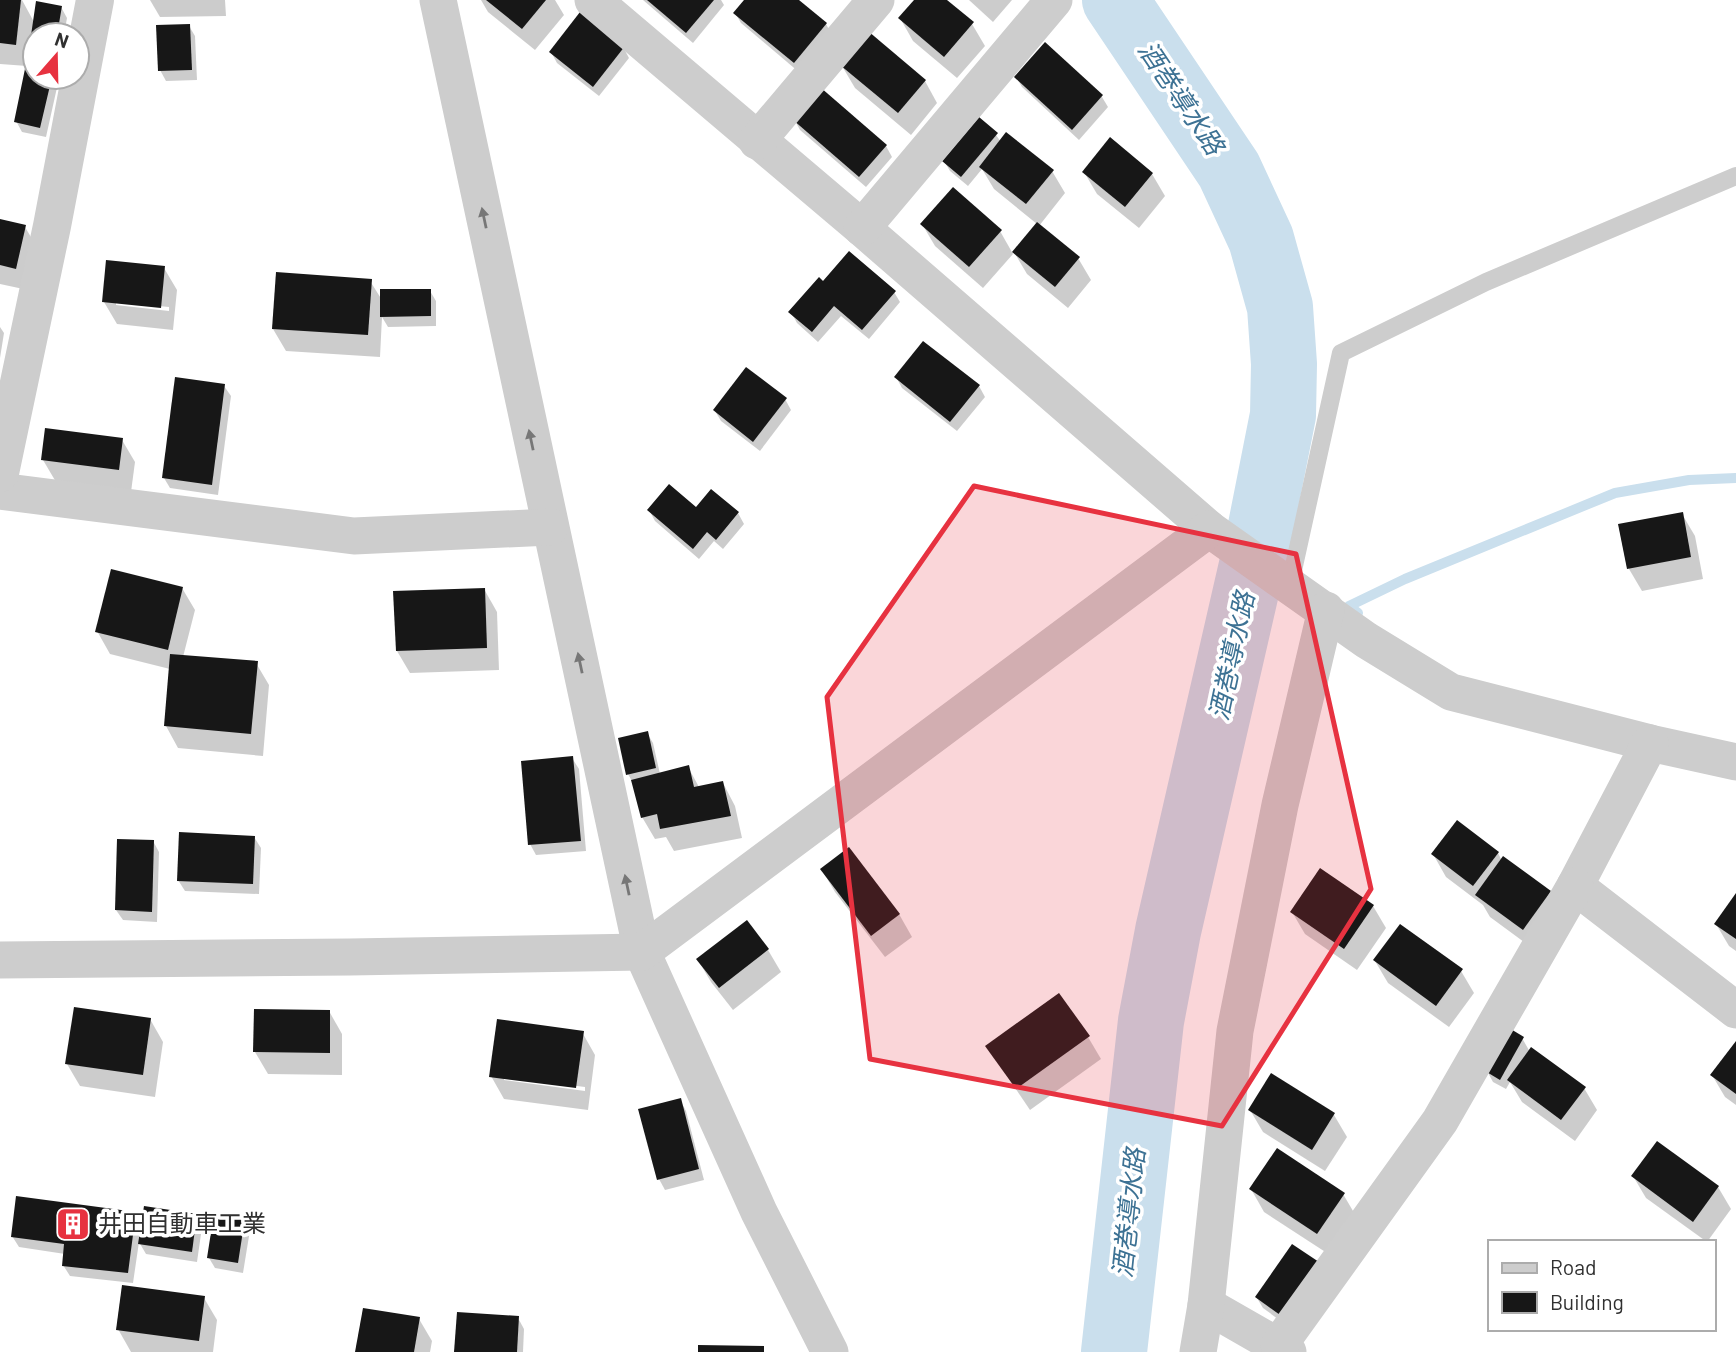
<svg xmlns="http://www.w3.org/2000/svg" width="1736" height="1352" font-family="Barlow,'Noto Sans JP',sans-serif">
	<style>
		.shadow { fill: #0003; fill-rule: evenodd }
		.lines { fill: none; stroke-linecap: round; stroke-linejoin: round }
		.stream { stroke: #cadfed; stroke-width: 10 }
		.river { stroke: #cadfed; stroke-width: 66 }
		.building { fill: #171717 }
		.service { stroke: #cdcdcd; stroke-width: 18 }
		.minor { stroke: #cdcdcd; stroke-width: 37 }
		.tertiary { stroke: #cdcdcd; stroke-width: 38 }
		.oneway { fill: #777 }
		.marked { fill: #e73240; fill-opacity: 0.2; stroke: #e73240; stroke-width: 5; stroke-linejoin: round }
		.labels { text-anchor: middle; stroke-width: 7; stroke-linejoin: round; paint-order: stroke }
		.poi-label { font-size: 24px; fill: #303030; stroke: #fff; text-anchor: start }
		.water-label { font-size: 26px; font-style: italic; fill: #3d7294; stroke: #fff }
	</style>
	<rect width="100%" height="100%" fill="#fff"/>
	<!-- shadow -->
	<g class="shadow">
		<polygon points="0,0 22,0 34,22 61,7 67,18 64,35 35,35 35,65 29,55 28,67 35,68 35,77 55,77 58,83 46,137 22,132 16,121 27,66 0,64"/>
		<polygon points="150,0 225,0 226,16 160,17"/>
		<polygon points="481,0 555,0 564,15 535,50 488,12"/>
		<polygon points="643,0 721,0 724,5 693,43"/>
		<polygon points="746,0 796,0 826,24 832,35 800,73 741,23 735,13"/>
		<polygon points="916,0 944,0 972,24 985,46 957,78 913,41 900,18"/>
		<polygon points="969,0 1012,0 993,22"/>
		<polygon points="189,26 195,36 197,80 166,81 160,70"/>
		<polygon points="1045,44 1102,97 1108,107 1079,140 1022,87 1016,77"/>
		<polygon points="623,47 629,58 599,96 557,63 551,52"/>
		<polygon points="842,66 925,81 937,103 911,135 855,88"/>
		<polygon points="794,119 886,146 892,157 866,187 800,130"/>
		<polygon points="996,135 1001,142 1052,171 1065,193 1039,226 1078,258 1091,280 1068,308 1027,274 1014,252 1037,224 994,189 982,169 968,186 950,171 944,161"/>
		<polygon points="1084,172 1152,174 1165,196 1139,228 1097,194"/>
		<polygon points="0,221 25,227 38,249 28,290 0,284"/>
		<polygon points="922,224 1000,231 1013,254 983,288 935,246"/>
		<path d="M 164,268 L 177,290 L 173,330 L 117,324 L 104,302 ZM 116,302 L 169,307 L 169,311 L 116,305 Z"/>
		<polygon points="370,281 382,300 430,291 436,301 436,326 388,327 382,317 380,357 286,351 273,329"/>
		<polygon points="824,283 894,292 900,302 869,339 841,316 818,342 797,323 791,312"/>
		<polygon points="0,327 4,333 0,358"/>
		<polygon points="896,377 979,386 985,397 957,431 902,388"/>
		<polygon points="224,386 231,396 218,495 170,488 164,478"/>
		<polygon points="785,399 791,410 760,451 721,421 715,411"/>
		<polygon points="122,440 135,462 131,492 56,482 43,460"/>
		<polygon points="649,510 696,510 738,513 744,524 723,549 714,541 699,559 655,521"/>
		<polygon points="1682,514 1695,536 1703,579 1642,591 1629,569 1621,525"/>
		<polygon points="182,588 195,610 183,657 256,663 269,685 263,756 178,748 166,726 170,669 110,654 97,631"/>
		<polygon points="484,589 497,612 499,670 410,673 397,651 395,593"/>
		<polygon points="647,733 653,743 660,774 688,767 699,787 723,783 735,806 742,838 674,851 666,837 655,839 642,817 634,785 628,774"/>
		<polygon points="572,758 579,769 586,851 536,855 530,844"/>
		<polygon points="254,837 261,848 259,894 185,891 178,880"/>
		<polygon points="153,841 159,852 157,922 123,920 116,910"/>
		<polygon points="1498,853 1502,861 1550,893 1563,915 1536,951 1490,917 1483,905 1446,877 1433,854"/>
		<polygon points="822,870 899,914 912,937 885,957 835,892"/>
		<polygon points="1736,897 1736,951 1729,946 1716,924"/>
		<polygon points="1373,906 1386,928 1357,970 1305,934 1292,912"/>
		<polygon points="746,923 768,950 781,972 733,1010 711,982 698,960"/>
		<polygon points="1375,961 1461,971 1474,993 1449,1027 1388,983"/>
		<polygon points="329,1011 342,1034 342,1075 268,1074 255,1052"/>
		<polygon points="150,1019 163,1042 155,1097 80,1086 67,1064"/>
		<path d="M 582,1032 L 595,1055 L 588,1110 L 504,1099 L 491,1076 ZM 504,1077 L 585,1087 L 585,1091 L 504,1080 Z"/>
		<polygon points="1088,1037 1101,1059 1030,1110 987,1046"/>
		<polygon points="1522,1038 1530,1052 1584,1088 1597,1110 1575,1141 1522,1102 1510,1082 1506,1089 1493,1082 1487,1071"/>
		<polygon points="1736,1044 1736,1105 1725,1097 1712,1075"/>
		<polygon points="680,1100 686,1111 704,1180 665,1190 659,1179"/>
		<polygon points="1250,1110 1334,1115 1347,1137 1325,1171 1263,1132"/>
		<polygon points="1657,1143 1718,1187 1731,1209 1707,1242 1646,1198 1633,1176"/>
		<polygon points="1251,1189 1343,1194 1356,1216 1330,1255 1264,1212"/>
		<polygon points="135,1214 143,1227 196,1216 202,1227 197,1262 146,1254 139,1242 133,1283 70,1276 63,1265 65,1254 19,1247 12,1236"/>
		<polygon points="244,1219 250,1230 243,1273 215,1268 209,1258"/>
		<polygon points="1292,1246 1293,1330 1263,1308 1257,1298"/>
		<polygon points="204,1298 217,1320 213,1352 131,1352 118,1329"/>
		<polygon points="518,1318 524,1329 523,1352 456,1352"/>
		<polygon points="419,1319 432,1341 430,1352 357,1352"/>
	</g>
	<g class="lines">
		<!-- stream -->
		<polyline class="stream" points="1358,613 1349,606 1405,579 1615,493 1689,480 1736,478"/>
		<!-- river -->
		<polyline class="river" points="1114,1352 1151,1021 1168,931 1261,526 1283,415 1284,364 1280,307 1261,239 1229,170 1115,0"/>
	</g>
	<!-- building -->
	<g class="building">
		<polygon points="0,0 21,0 16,45 0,43"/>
		<polygon points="486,0 546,0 522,29"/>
		<polygon points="647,0 714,0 686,33"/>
		<polygon points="744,0 799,0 827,23 794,63 733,13"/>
		<polygon points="914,0 947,0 974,22 944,57 898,18"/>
		<polygon points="36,1 62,6 57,35 35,35 35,57 28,56"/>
		<polygon points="580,12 625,46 593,87 549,52"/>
		<polygon points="190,24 192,70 158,71 156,25"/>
		<polygon points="868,31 926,80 898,113 840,65"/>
		<polygon points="1045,42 1103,95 1072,130 1014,77"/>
		<polygon points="26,64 35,66 35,77 52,77 40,128 14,122"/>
		<polygon points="820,87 887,145 859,177 792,119"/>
		<polygon points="979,117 998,133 961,177 942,161"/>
		<polygon points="1006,132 1054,170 1026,204 979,167"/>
		<polygon points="1110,137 1153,173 1125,207 1082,172"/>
		<polygon points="953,187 1002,230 969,267 920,224"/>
		<polygon points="0,219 26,225 16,269 0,265"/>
		<polygon points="1037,222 1080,257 1055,287 1012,252"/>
		<polygon points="849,251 896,291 862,330 834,306 812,332 788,312 819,277 823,281"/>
		<polygon points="106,260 165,266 161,308 102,302"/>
		<polygon points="276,272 372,279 368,335 272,329"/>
		<polygon points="380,289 431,289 431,316 380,317"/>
		<polygon points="923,341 980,385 950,422 894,377"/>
		<polygon points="746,367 787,398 753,442 713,410"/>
		<polygon points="175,377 225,384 212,485 162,478"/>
		<polygon points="45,428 123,438 119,470 41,460"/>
		<polygon points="669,484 696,507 711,489 739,512 716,540 707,532 693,549 647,510"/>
		<polygon points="1683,512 1691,557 1627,569 1618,524"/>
		<polygon points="111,569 183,587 168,650 95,632"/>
		<polygon points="485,588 487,648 396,651 393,591"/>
		<polygon points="170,654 258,661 251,734 164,726"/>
		<polygon points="648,731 656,768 626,775 618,738"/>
		<polygon points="573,756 581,841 528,845 521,761"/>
		<polygon points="689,765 694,787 723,781 731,816 660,829 657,814 641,818 631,780"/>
		<polygon points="1457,820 1499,852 1473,886 1431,854"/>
		<polygon points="179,832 255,836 253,884 177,881"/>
		<polygon points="117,839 154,840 152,912 115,910"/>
		<polygon points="849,847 900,914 871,936 820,869"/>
		<polygon points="1503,856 1551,891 1523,930 1475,895"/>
		<polygon points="1320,868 1374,905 1344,949 1290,912"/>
		<polygon points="1736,893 1736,939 1714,924"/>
		<polygon points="747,920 769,949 719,988 696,959"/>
		<polygon points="1400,924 1463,969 1436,1006 1373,960"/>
		<polygon points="1059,993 1090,1036 1016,1089 985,1046"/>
		<polygon points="74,1007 151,1018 143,1075 65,1064"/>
		<polygon points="254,1009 330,1010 330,1053 253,1052"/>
		<polygon points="497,1019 584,1031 576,1088 489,1077"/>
		<polygon points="1509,1028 1524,1037 1500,1080 1485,1071"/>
		<polygon points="1736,1041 1736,1094 1710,1075"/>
		<polygon points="1531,1047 1586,1087 1561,1120 1507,1080"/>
		<polygon points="1271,1073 1335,1113 1312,1150 1248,1110"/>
		<polygon points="681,1098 699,1169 657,1180 638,1109"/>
		<polygon points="1657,1141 1719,1186 1693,1222 1631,1176"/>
		<polygon points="1277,1148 1345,1193 1317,1234 1249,1189"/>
		<polygon points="16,1196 136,1212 128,1273 62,1266 64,1244 11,1237"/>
		<polygon points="144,1206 197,1214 192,1252 138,1244"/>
		<polygon points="214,1213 245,1218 238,1263 207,1258"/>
		<polygon points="1292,1244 1325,1266 1287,1320 1255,1297"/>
		<polygon points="122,1285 205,1296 199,1341 116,1330"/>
		<polygon points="363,1308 420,1317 414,1352 355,1352"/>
		<polygon points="457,1312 519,1316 517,1352 454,1352"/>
		<polygon points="698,1345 764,1346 764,1352 698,1352"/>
	</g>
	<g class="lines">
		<!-- service -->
		<polyline class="service" points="1290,584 1341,353 1486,282 1736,176"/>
		<!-- minor -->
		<g class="minor">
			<polyline points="438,0 642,952 759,1212 830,1352"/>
			<polyline points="593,0 862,228 1209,529 1366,640 1451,692 1650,743 1736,762"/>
			<polyline points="757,141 876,0"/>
			<polyline points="862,228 1054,0"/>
			<polyline points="0,491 354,536 550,527"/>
			<polyline points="1650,743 1575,886 1736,1010"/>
			<polyline points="0,960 350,957 642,952 1209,529"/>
			<polyline points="1206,1305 1288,1352"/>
			<polyline points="1279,1345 1440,1121 1575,886"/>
			<polyline points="1198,1352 1206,1305 1235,1031 1280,805 1326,610"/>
		</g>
		<!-- tertiary -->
		<polyline class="tertiary" points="0,473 52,226 95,0"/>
	</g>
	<!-- one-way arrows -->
	<defs><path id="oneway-solid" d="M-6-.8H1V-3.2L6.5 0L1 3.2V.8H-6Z" transform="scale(1.75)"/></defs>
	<g class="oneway">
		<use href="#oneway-solid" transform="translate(484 218) rotate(-102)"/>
		<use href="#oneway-solid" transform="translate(531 440) rotate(-102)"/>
		<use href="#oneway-solid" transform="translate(580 663) rotate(-102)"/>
		<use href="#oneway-solid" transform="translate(627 885) rotate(-102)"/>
	</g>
	<!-- marked area -->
	<path class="marked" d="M 974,486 L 1296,554 L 1371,889 L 1222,1126 L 870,1059 L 827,697 Z"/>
	<!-- icons -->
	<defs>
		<g id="building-square" transform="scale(1.75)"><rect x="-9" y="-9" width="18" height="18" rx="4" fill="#e73240" stroke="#fff"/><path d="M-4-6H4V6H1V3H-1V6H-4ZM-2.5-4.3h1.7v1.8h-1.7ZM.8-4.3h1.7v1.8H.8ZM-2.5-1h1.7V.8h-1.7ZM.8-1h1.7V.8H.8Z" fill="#fff"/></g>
	</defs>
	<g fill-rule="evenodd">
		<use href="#building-square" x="73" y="1224"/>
	</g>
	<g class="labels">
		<!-- poi labels -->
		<g class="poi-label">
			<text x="98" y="1232">井田自動車工業</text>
		</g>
		<!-- water labels -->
		<g class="water-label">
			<text transform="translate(1181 98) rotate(56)" y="9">酒巻導水路</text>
			<text transform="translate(1232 656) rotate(-78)" y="9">酒巻導水路</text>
			<text transform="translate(1129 1213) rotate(-84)" y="9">酒巻導水路</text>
		</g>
	</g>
	<!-- legend -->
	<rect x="1488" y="1240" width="228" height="91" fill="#ffffff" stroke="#acacac" stroke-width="2"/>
	<rect x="1502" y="1263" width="35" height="10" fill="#cdcdcd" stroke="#acacac" stroke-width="2"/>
	<text x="1550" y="1275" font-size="21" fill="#303030">Road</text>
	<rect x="1502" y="1292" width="35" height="21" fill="#171717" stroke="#acacac" stroke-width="2"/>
	<text x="1550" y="1310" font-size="21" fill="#303030">Building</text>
	<!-- north arrow -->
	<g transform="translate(56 56) rotate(20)"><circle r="33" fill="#ffffff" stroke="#acacac" stroke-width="2"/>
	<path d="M0-5L12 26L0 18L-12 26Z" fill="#e73240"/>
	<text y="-10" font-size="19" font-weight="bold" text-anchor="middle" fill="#303030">N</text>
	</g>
</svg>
